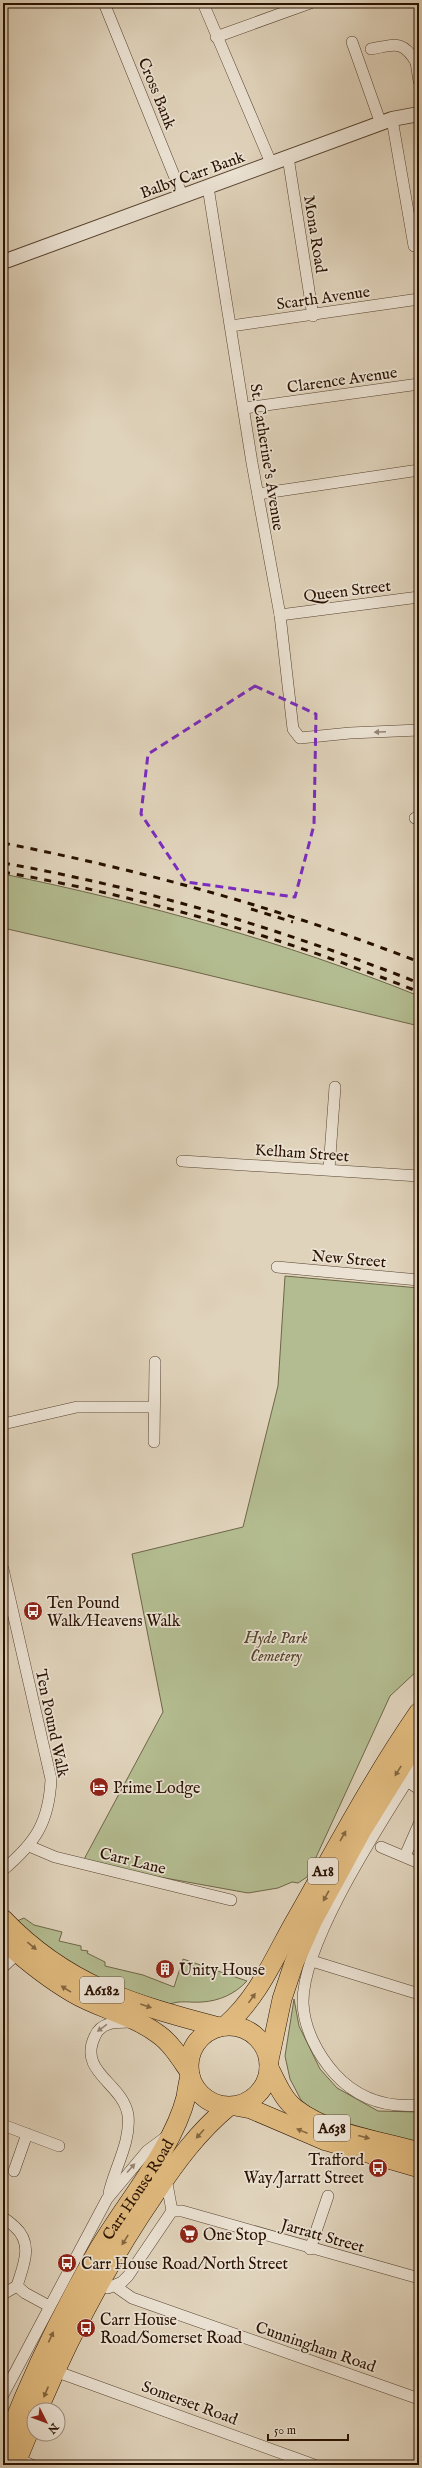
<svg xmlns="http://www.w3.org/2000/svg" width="422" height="2468" font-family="'IM FELL English',serif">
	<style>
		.green { fill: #b3bc90; stroke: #6e6648 }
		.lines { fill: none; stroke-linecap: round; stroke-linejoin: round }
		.minor-casing { stroke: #57422f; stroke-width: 12 }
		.tertiary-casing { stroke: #57422f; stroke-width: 16 }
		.trunk-casing { stroke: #291100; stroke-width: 20 }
		.minor { stroke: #ebe2d3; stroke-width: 11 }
		.tertiary { stroke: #ebe2d3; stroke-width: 14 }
		.trunk { stroke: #e0ba7e; stroke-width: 19 }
		.rail { stroke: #291100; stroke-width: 3; stroke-dasharray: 7 7; stroke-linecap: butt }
		.oneway { fill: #948474 }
		.oneway2 { fill: #84663f }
		.marked { fill: none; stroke: #7b2cbf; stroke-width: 3; stroke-dasharray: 8 5; stroke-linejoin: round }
		.labels { text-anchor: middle; stroke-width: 3.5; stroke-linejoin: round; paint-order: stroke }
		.shield { fill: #ebe2d3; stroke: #63503f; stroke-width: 1 }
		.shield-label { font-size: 15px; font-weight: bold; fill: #291100 }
		.street-label { font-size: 16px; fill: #291100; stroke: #ebe2d3 }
		.poi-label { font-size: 16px; fill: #291100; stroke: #ebe2d3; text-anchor: start }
		.park-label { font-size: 16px; font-style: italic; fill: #52442b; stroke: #ebe2d3 }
	</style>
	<rect width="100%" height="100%" fill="#e0d3bb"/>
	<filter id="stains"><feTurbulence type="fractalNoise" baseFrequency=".005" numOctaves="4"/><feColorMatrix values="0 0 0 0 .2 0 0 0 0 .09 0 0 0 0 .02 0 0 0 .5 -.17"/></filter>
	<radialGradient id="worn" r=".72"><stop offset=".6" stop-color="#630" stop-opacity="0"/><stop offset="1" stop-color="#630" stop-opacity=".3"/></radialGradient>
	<!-- green -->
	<g class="green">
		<path d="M 3,874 C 145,903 285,942 419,996 L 419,1026 L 183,969 L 3,928 Z"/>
		<polygon points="285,1276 419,1288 419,1669 390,1696 307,1877 298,1883 292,1882 278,1888 248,1893 82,1863 163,1712 132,1554 243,1527 278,1386"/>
		<path d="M 24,1918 L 34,1925 L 62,1932 L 59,1941 L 81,1946 L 81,1950 L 88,1951 L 87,1953 L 105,1962 L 105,1966 L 143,1975 L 174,1987 L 183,1959 L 247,1981 C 235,1994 219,2001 202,2002 C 190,2003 181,2000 170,2004 L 90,1978 L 57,1956 L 17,1921 Z"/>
		<polygon points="294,1999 299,2026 320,2069 337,2088 378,2111 419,2112 419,2144 316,2114 301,2100 290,2079 285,2056"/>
	</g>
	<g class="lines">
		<!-- minor casing -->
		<g class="minor-casing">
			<g id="minor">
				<polyline points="104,3 182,195"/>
				<polyline points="203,3 271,163"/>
				<polyline points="216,37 310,3"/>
				<polyline points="352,42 381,124"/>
				<path d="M 371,49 C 394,45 402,39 416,62 L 419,61"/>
				<polyline points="416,62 419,81"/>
				<polyline points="392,119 414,246"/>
				<polyline points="288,157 313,316"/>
				<polyline points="208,187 252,463 280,615 293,729 300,738 350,733 419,730"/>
				<polyline points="231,326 419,299"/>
				<polyline points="245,408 419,384"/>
				<polyline points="258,494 419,470"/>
				<polyline points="280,615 419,597"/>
				<polyline points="415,818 419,817"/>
				<polyline points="182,1161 419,1176"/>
				<polyline points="329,1169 335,1087"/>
				<polyline points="277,1267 419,1280"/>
				<polyline points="3,1424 77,1407 154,1407"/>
				<polyline points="154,1442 155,1362"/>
				<path d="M 3,1569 L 51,1779 C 49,1823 35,1843 3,1870"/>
				<path d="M 419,1762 C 385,1817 302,1940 303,2003 C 304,2029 318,2055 335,2074 C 357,2098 386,2108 419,2105"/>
				<polyline points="407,1781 419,1789"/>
				<polyline points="29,1846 55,1857 231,1900"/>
				<polyline points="381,1847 419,1863"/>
				<polyline points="405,1856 419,1824"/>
				<polyline points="312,1961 419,1994"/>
				<polyline points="3,1967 18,1953"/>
				<polyline points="3,2125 59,2146"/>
				<polyline points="14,2171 27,2134"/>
				<path d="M 109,2193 C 115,2167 131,2142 128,2115 C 123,2083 77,2072 95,2036 C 101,2022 116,2022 129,2022"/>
				<polyline points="172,2211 182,2211 419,2278"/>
				<path d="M 3,2218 C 8,2220 11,2224 15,2227 C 34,2244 23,2266 17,2286"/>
				<polyline points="310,2249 328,2196"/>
				<polyline points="17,2286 25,2293 49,2306"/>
				<polyline points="115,2286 132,2298 419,2399"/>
				<polyline points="108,2288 122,2282 128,2276 172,2211 166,2178"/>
				<polyline points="3,2294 17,2286"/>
				<polyline points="55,2371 314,2465"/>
				<polyline points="3,2395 107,2199 147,2151 166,2137"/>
				<polyline points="17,2459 32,2465"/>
			</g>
		</g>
		<!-- tertiary casing -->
		<g class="tertiary-casing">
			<polyline id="tertiary" points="3,262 392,119 419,114"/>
		</g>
		<!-- trunk casing -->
		<g class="trunk-casing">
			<g id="trunk">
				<path d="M 3,1919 C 66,1985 134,2005 219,2027"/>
				<path d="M 3,1940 C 25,1960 47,1978 73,1993 C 100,2009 133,2015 158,2034 C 171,2043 180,2058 189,2071"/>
				<circle cx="229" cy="2066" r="40"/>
				<path d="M 225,2026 C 260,1996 275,1955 298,1916 C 337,1847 374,1777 419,1712"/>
				<polyline points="269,2060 282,1999 294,1963 313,1920 362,1830 419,1738"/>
				<path d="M 269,2068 C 276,2081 283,2100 296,2109 C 330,2135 379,2140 419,2152"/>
				<polyline points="235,2106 251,2109 326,2141 419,2168"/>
				<path d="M 38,2410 C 70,2335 108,2262 154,2195 C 176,2162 198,2132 228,2107"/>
				<path id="s1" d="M 3,2450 C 29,2381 60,2316 97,2252 C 124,2205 173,2149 186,2097 C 187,2090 188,2083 190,2076"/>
				<polyline points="15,2465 34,2419"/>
			</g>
		</g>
		<!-- minor -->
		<use href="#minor" class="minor"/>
		<!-- tertiary -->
		<use href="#tertiary" class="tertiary"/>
		<!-- trunk -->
		<use href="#trunk" class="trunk"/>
		<!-- rail -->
		<g class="rail">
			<path d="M 3,843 C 145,871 284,909 419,962"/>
			<path d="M 3,863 C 145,888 285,930 419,983"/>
			<path d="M 3,872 C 145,897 285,938 419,992"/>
			<polyline points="251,909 293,922"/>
		</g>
	</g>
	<!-- one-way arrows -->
	<defs><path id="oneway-solid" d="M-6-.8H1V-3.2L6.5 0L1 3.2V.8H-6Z"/></defs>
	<g class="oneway">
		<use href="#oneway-solid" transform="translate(380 732) rotate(178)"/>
		<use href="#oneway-solid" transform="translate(102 2028) rotate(144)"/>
		<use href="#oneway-solid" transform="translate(131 2168) rotate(-48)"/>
	</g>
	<g class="oneway2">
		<use href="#oneway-solid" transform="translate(398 1771) rotate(122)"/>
		<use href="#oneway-solid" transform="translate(343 1836) rotate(-60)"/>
		<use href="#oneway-solid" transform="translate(326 1896) rotate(119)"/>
		<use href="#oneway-solid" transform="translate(32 1946) rotate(39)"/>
		<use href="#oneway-solid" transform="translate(66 1989) rotate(-148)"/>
		<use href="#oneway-solid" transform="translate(252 1998) rotate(-54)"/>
		<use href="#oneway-solid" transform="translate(146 2006) rotate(19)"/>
		<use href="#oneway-solid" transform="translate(302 2131) rotate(-158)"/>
		<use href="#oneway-solid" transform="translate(200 2134) rotate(132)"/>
		<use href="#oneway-solid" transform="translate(364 2137) rotate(15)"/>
		<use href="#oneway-solid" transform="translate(125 2240) rotate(122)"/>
		<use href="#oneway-solid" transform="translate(51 2337) rotate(-65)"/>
		<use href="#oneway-solid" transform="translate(46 2392) rotate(113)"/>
	</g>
	<!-- marked area -->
	<path class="marked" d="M 255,686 L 316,714 L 314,825 L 295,897 L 186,882 L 141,814 L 148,754 Z"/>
	<!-- icons -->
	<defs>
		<g id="bus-disc" transform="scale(1)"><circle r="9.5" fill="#8f2418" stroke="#ebe2d3"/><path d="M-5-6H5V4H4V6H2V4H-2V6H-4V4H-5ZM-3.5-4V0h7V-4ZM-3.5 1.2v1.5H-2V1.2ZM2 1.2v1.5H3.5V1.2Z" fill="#fff"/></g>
		<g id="hotel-disc" transform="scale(1)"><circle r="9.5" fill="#8f2418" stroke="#ebe2d3"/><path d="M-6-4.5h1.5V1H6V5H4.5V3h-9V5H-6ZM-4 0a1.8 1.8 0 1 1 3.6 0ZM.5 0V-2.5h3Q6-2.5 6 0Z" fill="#fff"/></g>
		<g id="building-disc" transform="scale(1)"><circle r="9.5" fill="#8f2418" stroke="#ebe2d3"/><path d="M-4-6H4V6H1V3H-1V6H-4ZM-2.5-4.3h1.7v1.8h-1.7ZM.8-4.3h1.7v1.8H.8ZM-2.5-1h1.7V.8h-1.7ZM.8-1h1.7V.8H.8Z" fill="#fff"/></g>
		<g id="supermarket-disc" transform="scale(1)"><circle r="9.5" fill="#8f2418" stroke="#ebe2d3"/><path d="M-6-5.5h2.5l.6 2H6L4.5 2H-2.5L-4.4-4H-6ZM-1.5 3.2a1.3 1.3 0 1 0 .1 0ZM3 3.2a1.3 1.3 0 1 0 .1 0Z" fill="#fff"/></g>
	</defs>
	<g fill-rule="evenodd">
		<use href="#bus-disc" x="33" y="1611"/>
		<use href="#hotel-disc" x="99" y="1787"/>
		<use href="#building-disc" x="165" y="1969"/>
		<use href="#bus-disc" x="378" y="2168"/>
		<use href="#supermarket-disc" x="189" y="2234"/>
		<use href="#bus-disc" x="67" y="2263"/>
		<use href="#bus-disc" x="86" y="2328"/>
	</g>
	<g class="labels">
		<!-- shield labels -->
		<g class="shield">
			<rect x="308" y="1858" width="30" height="26" rx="3"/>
			<rect x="80" y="1977" width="44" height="26" rx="3"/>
			<rect x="314" y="2115" width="36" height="26" rx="3"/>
		</g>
		<g class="shield-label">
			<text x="323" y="1876">A18</text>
			<text x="102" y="1995">A6182</text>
			<text x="332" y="2133">A638</text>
		</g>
		<!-- street labels -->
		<g class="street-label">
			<text transform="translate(158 93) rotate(68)" y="6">Cross Bank</text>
			<text transform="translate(192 174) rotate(-20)" y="6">Balby Carr Bank</text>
			<text transform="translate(316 234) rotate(81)" y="6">Mona Road</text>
			<text transform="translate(323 297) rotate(-8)" y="6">Scarth Avenue</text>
			<text transform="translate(342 379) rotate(-8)" y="6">Clarence Avenue</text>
			<text transform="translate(268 457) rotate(81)" y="6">St. Catherine's Avenue</text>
			<text transform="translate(347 590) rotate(-7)" y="6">Queen Street</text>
			<text transform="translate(302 1152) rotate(4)" y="6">Kelham Street</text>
			<text transform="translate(349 1258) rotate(5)" y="6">New Street</text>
			<text transform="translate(53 1723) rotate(78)" y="6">Ten Pound Walk</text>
			<text transform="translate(133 1860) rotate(14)" y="6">Carr Lane</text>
			<text dy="6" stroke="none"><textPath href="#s1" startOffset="294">Carr House Road</textPath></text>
			<text transform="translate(323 2235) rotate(16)" y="6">Jarratt Street</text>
			<text transform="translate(316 2346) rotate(19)" y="6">Cunningham Road</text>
			<text transform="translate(190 2402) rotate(20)" y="6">Somerset Road</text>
		</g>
		<!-- poi labels -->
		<g class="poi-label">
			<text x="47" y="1608">Ten Pound<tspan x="47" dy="18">Walk/Heavens Walk</tspan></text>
			<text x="113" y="1793">Prime Lodge</text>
			<text x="179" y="1975">Unity House</text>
			<text x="364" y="2165" text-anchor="end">Trafford<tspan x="364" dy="18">Way/Jarratt Street</tspan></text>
			<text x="203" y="2240">One Stop</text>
			<text x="81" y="2269">Carr House Road/North Street</text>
			<text x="100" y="2325">Carr House<tspan x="100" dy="18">Road/Somerset Road</tspan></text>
		</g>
		<!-- park labels -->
		<g class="park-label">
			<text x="276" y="1643">Hyde Park<tspan x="276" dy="18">Cemetery</tspan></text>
		</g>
	</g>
	<!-- margin -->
	<rect width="422" height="2468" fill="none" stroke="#e0d3bb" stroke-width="16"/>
	<rect x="4" y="4" width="414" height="2460" fill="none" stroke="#291100" stroke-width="2"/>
	<rect x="8" y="8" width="406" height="2452" fill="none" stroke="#291100"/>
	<!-- north arrow -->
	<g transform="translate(46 2422) rotate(132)"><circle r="19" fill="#ebe2d3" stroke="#9d8e7f"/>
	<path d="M0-3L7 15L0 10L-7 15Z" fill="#8f2418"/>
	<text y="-6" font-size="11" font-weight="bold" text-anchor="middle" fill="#291100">N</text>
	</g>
	<!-- scale -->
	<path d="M268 2434v6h80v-6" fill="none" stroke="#291100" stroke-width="2"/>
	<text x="274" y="2434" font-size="12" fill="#291100" stroke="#ebe2d3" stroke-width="3" paint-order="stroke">50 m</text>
	<rect width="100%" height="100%" filter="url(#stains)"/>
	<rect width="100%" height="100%" fill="url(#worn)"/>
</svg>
